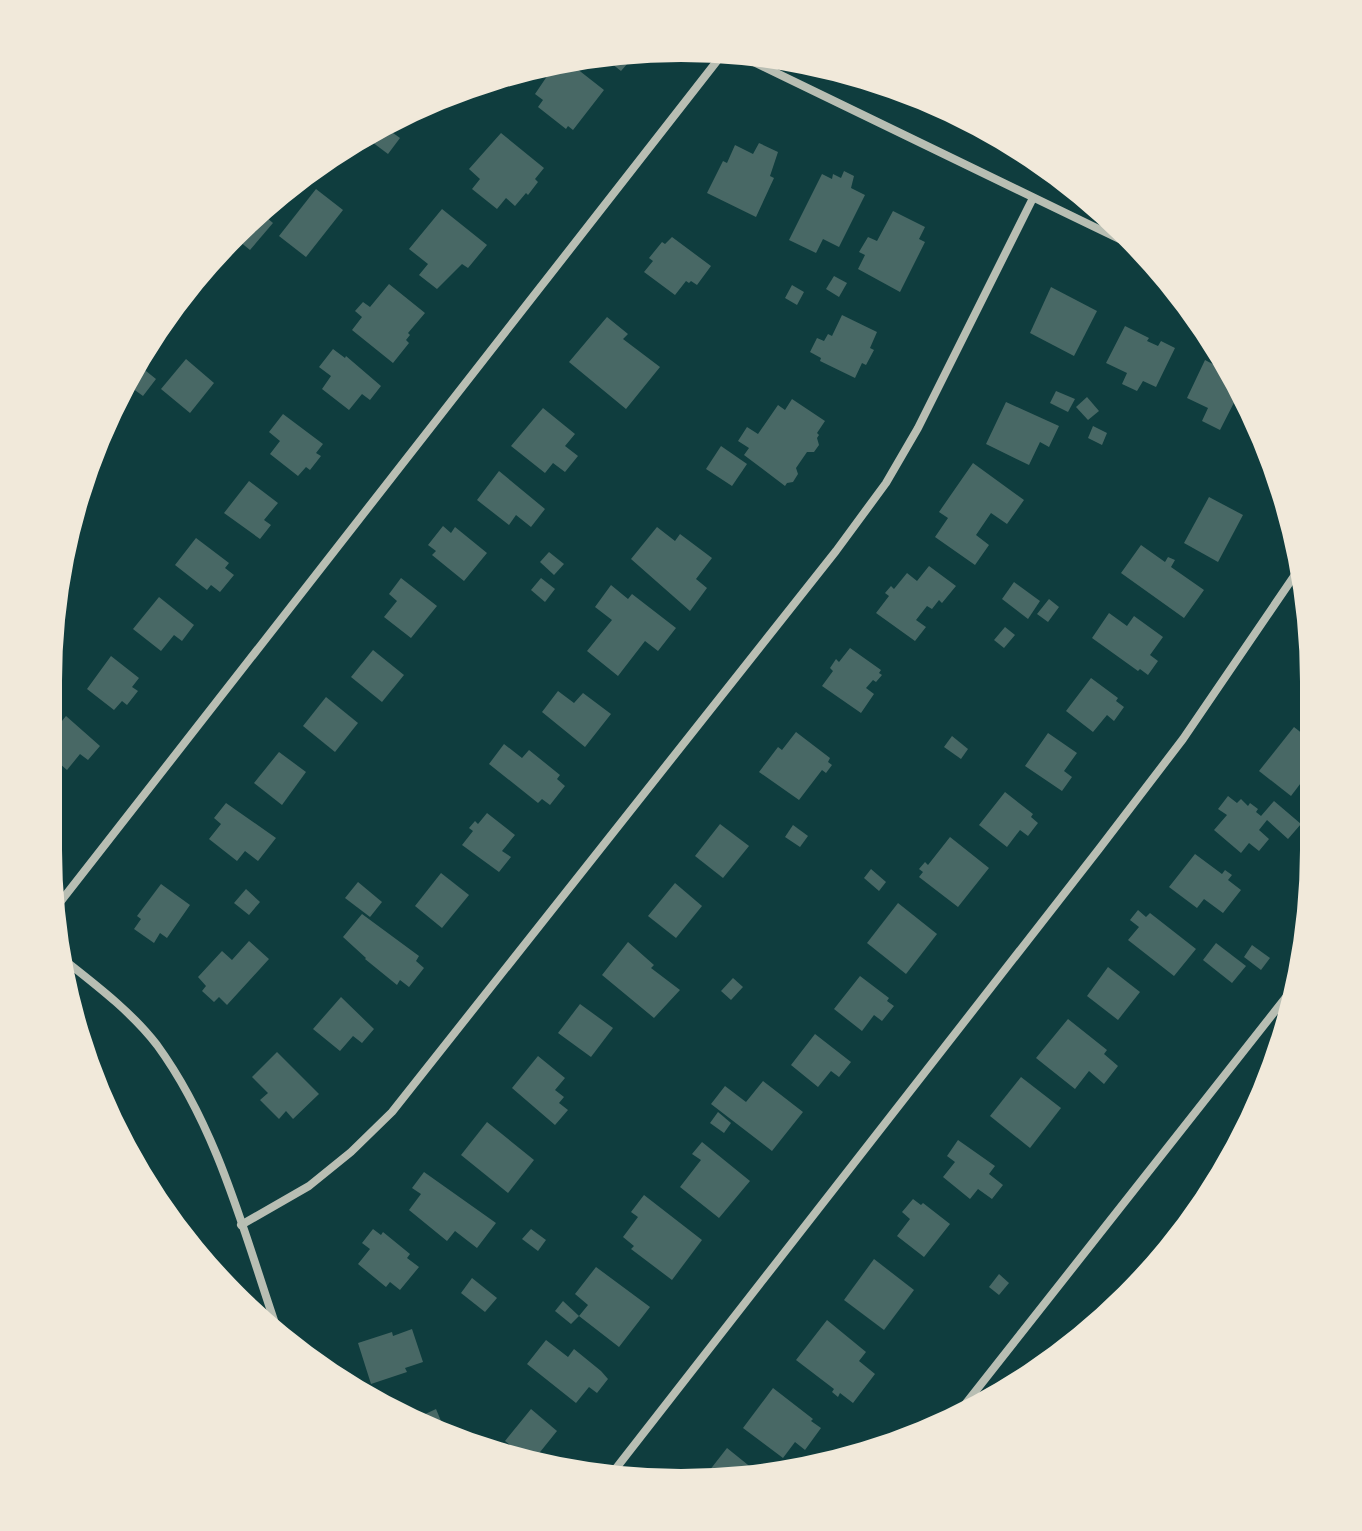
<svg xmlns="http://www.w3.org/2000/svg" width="1362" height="1531" font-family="Cabin,sans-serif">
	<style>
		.building { fill: #486865 }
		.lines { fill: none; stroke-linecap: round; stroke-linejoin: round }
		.minor { stroke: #b8beb3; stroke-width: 8 }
	</style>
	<rect width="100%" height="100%" fill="#0f3d3e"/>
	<!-- building -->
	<g class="building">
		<polygon points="640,49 646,50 638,59 634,56 621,71 602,56"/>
		<polygon points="567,61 604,90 573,130 568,126 566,129 538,107 543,100 535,94 556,63"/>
		<polygon points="382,125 400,138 388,154 364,136"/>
		<polygon points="501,133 544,168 535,179 538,182 528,195 526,193 515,206 506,198 497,209 472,189 480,179 469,169"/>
		<polygon points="759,143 778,152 770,176 774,178 756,217 707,193 723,161 727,163 735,145 753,154"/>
		<polygon points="844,171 854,176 851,188 865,195 839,247 823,239 816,253 789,240 822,174 832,179 833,174 841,178"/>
		<polygon points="316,189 343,210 306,257 279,236"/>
		<polygon points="442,209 487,245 468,268 462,264 437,289 419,275 428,264 409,249"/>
		<polygon points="893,211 925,227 919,239 925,242 900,292 858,269 865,255 859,252 868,237 877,241"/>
		<polygon points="260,212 273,223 250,250 234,237"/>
		<polygon points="672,237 711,266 697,285 691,281 689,283 686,281 675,295 644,272 653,261 649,258 662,242 665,244"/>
		<polygon points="215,255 222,261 210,276 205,272 191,289 189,287"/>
		<polygon points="834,276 847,283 839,297 826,289"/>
		<polygon points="389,284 425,313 408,333 410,335 406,340 409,343 393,363 352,330 362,317 355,311 363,302 370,307"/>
		<polygon points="792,285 804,292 797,305 785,298"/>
		<polygon points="1051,287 1097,311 1074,356 1030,333"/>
		<polygon points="842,315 877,332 870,348 874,350 866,365 862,363 855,378 820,361 821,358 810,352 817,338 824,341 828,334 832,336"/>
		<polygon points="607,317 628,334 623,339 660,367 626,409 569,362"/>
		<polygon points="1125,326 1149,338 1147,341 1158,346 1161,341 1175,348 1156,387 1143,381 1137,391 1122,384 1127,373 1106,363"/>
		<polygon points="333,349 345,358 346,356 381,386 370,400 362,394 349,410 322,389 331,376 319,367"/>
		<polygon points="137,358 144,363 141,367 156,379 143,396 132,388 124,399 121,397"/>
		<polygon points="186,359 214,383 190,413 161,389"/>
		<polygon points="1205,360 1232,374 1241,389 1220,430 1202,421 1208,408 1187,398"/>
		<polygon points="1056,391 1075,399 1068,412 1050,403"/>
		<polygon points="1087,397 1099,411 1088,420 1076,407"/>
		<polygon points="792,399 825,421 817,433 819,435 817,438 819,445 814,452 807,452 796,468 798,474 793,482 787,483 785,486 744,455 749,448 738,441 747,427 758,434 778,405 785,410"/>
		<polygon points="1006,402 1059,426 1049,447 1040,442 1029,465 986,444"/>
		<polygon points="543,408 575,434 565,446 578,456 565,472 553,463 545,473 511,446"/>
		<polygon points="283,414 323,444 316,453 321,456 310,470 306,467 298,476 270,454 280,441 269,432"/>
		<polygon points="1093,426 1107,433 1102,445 1088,438"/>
		<polygon points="721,446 747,464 732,486 706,469"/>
		<polygon points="973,463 1024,500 1007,524 991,513 976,535 989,545 975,565 935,537 948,518 939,512"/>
		<polygon points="499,471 545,509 531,527 516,515 509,525 477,500"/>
		<polygon points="249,481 278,503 264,520 271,525 260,539 224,513"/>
		<polygon points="1209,497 1243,515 1218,562 1184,543"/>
		<polygon points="443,526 451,533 455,527 487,553 464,581 432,555 436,551 428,545"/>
		<polygon points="657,527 675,541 680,534 712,558 696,579 707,588 690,611 631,559"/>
		<polygon points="196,538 229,563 225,568 234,575 220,592 211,585 207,590 175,565"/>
		<polygon points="1141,545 1165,562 1168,557 1175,560 1171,567 1204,590 1184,618 1121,573"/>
		<polygon points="549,552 564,564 554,575 540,562"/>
		<polygon points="929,566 956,586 942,603 939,600 932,609 927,606 916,620 926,627 915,641 876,613 889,596 885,593 891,586 894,589 907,573 917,581"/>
		<polygon points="401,578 437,606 411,638 384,617 397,601 389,594"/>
		<polygon points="541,578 555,589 545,602 531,590"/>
		<polygon points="1014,582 1040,601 1028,619 1002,599"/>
		<polygon points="611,585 628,599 632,594 676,628 658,651 645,641 618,676 587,651 612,620 595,607"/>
		<polygon points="159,597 194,625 182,641 174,635 161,651 133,629"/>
		<polygon points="1049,599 1059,607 1048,622 1037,614"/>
		<polygon points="1109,613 1127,626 1134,616 1163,637 1150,655 1158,661 1148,675 1140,669 1138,671 1092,638"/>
		<polygon points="1005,627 1015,635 1004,648 994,640"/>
		<polygon points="850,648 881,670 879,673 882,675 876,682 873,680 866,688 874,694 861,713 822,686 833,671 830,668 836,659 839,662"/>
		<polygon points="373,650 404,675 382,702 351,677"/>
		<polygon points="111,656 139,678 132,687 138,691 127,705 122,701 114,710 87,689"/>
		<polygon points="1091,678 1118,698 1116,701 1124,707 1114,721 1107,715 1093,732 1066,711"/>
		<polygon points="558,691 574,703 583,693 611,714 585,747 542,712"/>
		<polygon points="326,697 358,723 335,752 303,726"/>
		<polygon points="66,716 100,746 88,760 80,754 67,770 52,757 53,732"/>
		<polygon points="1294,727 1313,742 1313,767 1291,796 1259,771"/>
		<polygon points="796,732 830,758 828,762 832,765 826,773 822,770 799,800 759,772 778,747 782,750"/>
		<polygon points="1048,733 1077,753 1064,771 1072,777 1062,791 1025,766"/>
		<polygon points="952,736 968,749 961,759 944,747"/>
		<polygon points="504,744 522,758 529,750 560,775 557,779 565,786 550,805 542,799 538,803 489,764"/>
		<polygon points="279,752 306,772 282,805 254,783"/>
		<polygon points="1005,792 1033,814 1031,817 1038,823 1028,836 1020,830 1007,847 979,825"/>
		<polygon points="1228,796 1237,803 1241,799 1248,806 1250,803 1258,809 1256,812 1261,816 1274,801 1301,824 1288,839 1267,820 1259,830 1269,839 1259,851 1249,843 1241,853 1214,830 1227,815 1218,809"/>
		<polygon points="226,803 276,838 258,861 245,851 237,861 209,839 221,824 214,818"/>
		<polygon points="487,813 515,835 502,851 511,857 499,872 462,845 473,831 469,828 475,821 478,824"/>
		<polygon points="720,824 749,846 723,878 695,856"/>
		<polygon points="793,825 808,836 800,847 785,837"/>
		<polygon points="950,837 989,868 958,907 919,877 923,872 919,869 925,862 928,865"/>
		<polygon points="1195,854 1222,874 1225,870 1232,875 1228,880 1241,890 1223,913 1204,899 1197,908 1169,887"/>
		<polygon points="871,869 886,882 879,891 864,878"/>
		<polygon points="441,873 469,895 442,928 415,906"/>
		<polygon points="358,882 382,902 370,917 345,898"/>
		<polygon points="675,883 702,906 676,938 648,916"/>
		<polygon points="161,884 190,905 167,938 160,933 154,943 134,929 141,919 137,916"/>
		<polygon points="246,889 260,902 249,915 234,903"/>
		<polygon points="898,903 937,934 906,974 867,943"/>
		<polygon points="1138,910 1146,917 1150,913 1196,949 1174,976 1128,940 1139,927 1130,920"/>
		<polygon points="362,914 419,956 416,961 424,968 409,987 400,980 397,985 365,959 366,958 343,937"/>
		<polygon points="249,941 269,959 227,1005 219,997 214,1002 202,991 206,986 198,977 222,951 232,960"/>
		<polygon points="628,942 654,965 651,968 680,990 654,1018 602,975"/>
		<polygon points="1216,943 1246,966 1232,983 1203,960"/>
		<polygon points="1252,945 1270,958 1261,970 1244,957"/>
		<polygon points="1108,967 1140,992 1118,1020 1087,996"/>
		<polygon points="860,976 889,998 887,1001 894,1006 882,1021 874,1015 862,1031 834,1009"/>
		<polygon points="733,978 743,987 731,1000 721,991"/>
		<polygon points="341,997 374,1029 362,1043 353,1036 340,1051 313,1029"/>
		<polygon points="580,1004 613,1028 591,1057 558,1033"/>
		<polygon points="1068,1019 1107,1050 1104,1054 1118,1066 1104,1084 1089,1071 1075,1089 1036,1058"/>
		<polygon points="815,1034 851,1062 839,1077 831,1071 818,1087 791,1065"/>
		<polygon points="277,1052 319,1094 293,1119 286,1111 279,1119 260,1100 268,1093 252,1077"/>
		<polygon points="538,1056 565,1078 555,1090 564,1097 559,1103 568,1110 555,1125 512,1088"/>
		<polygon points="1021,1077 1061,1108 1030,1148 990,1116"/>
		<polygon points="763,1081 803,1112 772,1151 711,1104 725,1086 746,1102"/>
		<polygon points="718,1112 731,1123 724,1133 710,1123"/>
		<polygon points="487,1122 534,1160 508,1193 461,1155"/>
		<polygon points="958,1140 995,1166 989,1174 1003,1185 992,1199 978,1189 970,1199 943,1177 955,1162 947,1156"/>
		<polygon points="702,1142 750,1181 719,1218 680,1187 701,1160 692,1154"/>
		<polygon points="424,1172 496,1223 477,1248 455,1231 447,1241 409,1210 421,1194 412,1188"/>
		<polygon points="644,1195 702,1240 672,1280 631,1249 634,1246 623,1237 638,1217 631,1212"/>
		<polygon points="913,1199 921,1205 923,1203 950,1224 924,1257 897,1236 910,1219 902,1212"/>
		<polygon points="373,1229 381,1235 383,1232 410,1254 407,1258 419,1267 400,1290 390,1282 386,1287 358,1264 370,1249 362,1243"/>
		<polygon points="531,1229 546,1240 538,1251 522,1239"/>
		<polygon points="874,1259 914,1290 884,1330 844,1300"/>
		<polygon points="596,1267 650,1307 619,1347 579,1316 588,1305 575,1294"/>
		<polygon points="999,1274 1009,1283 999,1295 989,1287"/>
		<polygon points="472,1278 497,1298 485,1312 461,1293"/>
		<polygon points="563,1301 579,1316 571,1324 555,1311"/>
		<polygon points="827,1320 866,1352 859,1361 875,1374 853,1403 840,1393 838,1397 832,1392 834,1389 796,1360"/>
		<polygon points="412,1329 423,1362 405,1368 407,1372 371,1384 358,1343 392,1332 393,1336"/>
		<polygon points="546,1340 568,1357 574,1349 601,1371 608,1379 597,1393 589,1387 576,1403 527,1364"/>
		<polygon points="773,1388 813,1419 811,1421 821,1428 805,1450 795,1442 783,1458 743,1428"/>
		<polygon points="436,1409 446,1433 403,1419 419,1412 421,1416"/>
		<polygon points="531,1409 557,1431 532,1462 505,1441"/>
		<polygon points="727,1448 758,1473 702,1480"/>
	</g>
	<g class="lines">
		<!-- minor -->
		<g class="minor">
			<polyline points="735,53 1140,249"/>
			<polyline points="54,910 724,52"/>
			<path d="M 58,955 C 92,982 130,1010 157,1045 C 219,1130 245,1237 279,1335"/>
			<polyline points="241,1225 309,1186 351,1152 392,1112 836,551 886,483 918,428 1033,198"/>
			<polyline points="952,1421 1298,982"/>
			<polyline points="610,1476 1099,849 1183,739 1301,566"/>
		</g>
	</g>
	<!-- crop -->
	<path d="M0 0H1362V1531H0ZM681 62H681A619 619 0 0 1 1300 681V850A619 619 0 0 1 681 1469H681A619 619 0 0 1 62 850V681A619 619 0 0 1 681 62Z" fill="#f1e9da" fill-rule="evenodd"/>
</svg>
